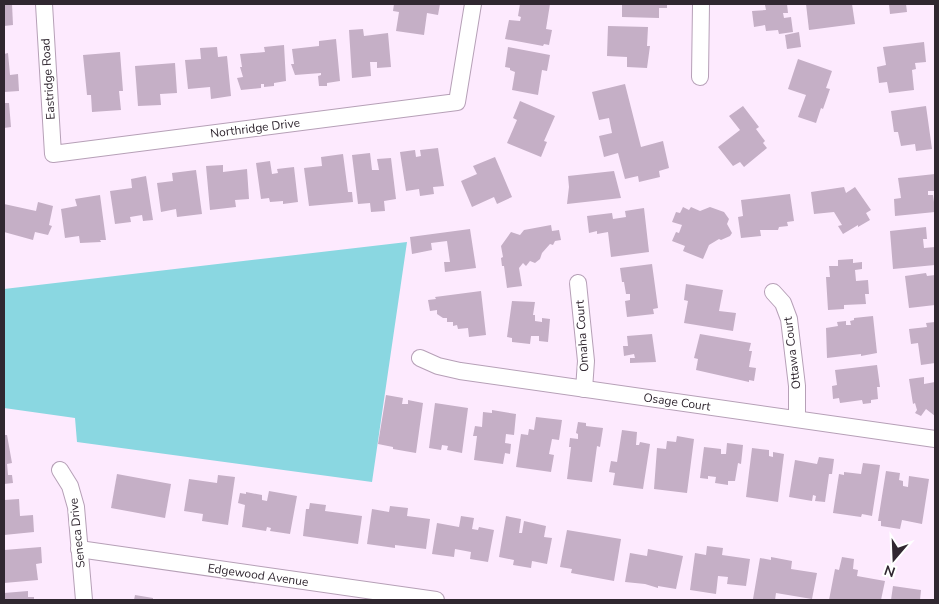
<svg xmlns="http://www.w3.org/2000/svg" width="939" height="604" font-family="'Nunito Sans',sans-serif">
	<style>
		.water { fill: #8ad7e1 }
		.building { fill: #c5afc6 }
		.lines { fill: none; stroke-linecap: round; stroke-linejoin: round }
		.street-casing { stroke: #b6a0b7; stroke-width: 18 }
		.street { stroke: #fff; stroke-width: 16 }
		.labels { text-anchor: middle; stroke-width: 4; stroke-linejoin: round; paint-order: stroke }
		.street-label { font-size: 12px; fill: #302730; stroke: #fff }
	</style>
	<rect width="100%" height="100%" fill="#fdeafe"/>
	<!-- water -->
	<polygon class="water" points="407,242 372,482 77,442 75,418 4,408 4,289"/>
	<!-- building -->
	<g class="building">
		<polygon points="12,4 13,25 4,26 4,5"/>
		<polygon points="394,4 440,4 438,15 427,13 424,35 396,31 399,12 393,11"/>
		<polygon points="520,4 550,4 546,29 552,30 549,45 544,44 543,46 505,39 509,20 520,21 521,17 518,16"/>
		<polygon points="622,4 667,4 667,8 659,8 659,18 622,17"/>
		<polygon points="769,4 787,4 788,13 783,13 784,18 791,17 793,32 779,34 778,30 766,31 765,25 754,27 752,11 766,10 765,5"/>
		<polygon points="806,4 852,4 855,24 809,30"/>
		<polygon points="889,4 906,4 907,12 890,14"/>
		<polygon points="608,26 648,27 647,46 650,46 647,68 627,67 627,57 607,56"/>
		<polygon points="363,29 364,36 388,33 391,67 377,68 377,62 370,62 371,76 352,78 349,30"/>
		<polygon points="799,32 801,47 787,49 785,35"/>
		<polygon points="336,39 340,81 327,83 327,86 319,86 318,76 321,75 321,73 295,75 291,64 294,64 292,49 319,46 319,41"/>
		<polygon points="924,42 926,62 915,63 916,69 912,70 914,90 889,93 887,82 879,83 877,67 886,65 883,47"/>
		<polygon points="284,45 286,81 274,83 274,86 264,87 264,84 261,84 261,88 241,90 237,78 243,77 240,67 242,67 240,54 265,52 264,47"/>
		<polygon points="217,47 218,57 227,56 231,96 211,99 210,87 188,89 185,60 201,59 200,48"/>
		<polygon points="508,47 550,55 547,71 542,70 538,95 512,90 515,72 510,70 510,68 505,67"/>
		<polygon points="120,52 123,91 119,91 121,110 92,112 91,95 87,95 83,55"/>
		<polygon points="8,53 10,75 18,74 19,91 4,92 4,54"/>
		<polygon points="798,59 832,71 826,88 830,89 823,109 821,108 816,123 798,117 806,95 788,89"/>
		<polygon points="175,63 177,93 160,94 161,105 138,106 135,66"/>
		<polygon points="625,84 641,147 663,141 669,168 659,171 660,177 639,182 638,176 625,179 618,153 604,157 599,136 612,133 609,118 599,120 592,92"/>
		<polygon points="520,101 555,116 544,141 547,142 541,157 507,143 517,120 513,118"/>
		<polygon points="4,103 9,103 11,127 4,128"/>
		<polygon points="743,106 759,127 756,129 765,141 763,143 767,148 744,167 740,162 733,166 718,147 740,130 729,116"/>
		<polygon points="926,106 932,149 916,151 915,144 901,146 898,132 894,132 891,111"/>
		<polygon points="438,148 444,186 433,187 434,194 420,196 419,189 406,191 400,152 415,150 416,157 421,156 420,150"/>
		<polygon points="370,153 372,170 379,170 377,159 391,158 396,199 384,201 385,211 371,212 370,203 358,204 352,155"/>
		<polygon points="343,154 348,192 352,192 353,202 309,206 304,168 322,166 321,157"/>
		<polygon points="495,157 512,197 497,204 494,197 472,207 461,181 477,174 473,166"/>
		<polygon points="270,161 272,174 278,173 277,169 294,167 298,202 283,204 283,201 270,202 269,198 261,199 256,163"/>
		<polygon points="223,165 223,172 247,169 249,199 235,200 236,207 210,210 206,166"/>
		<polygon points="196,170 202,214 177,217 176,209 161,212 157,183 173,181 172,173"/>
		<polygon points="614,171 621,198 567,204 569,187 568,176"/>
		<polygon points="935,174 935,191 928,191 928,195 933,195 934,202 935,202 935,212 895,216 894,199 901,198 898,178"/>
		<polygon points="146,176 153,220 143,221 142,215 130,217 131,222 115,224 110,191 132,188 131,179"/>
		<polygon points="844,187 846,193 855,187 871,210 866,213 870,220 858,227 858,225 843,234 838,226 842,225 834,212 814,214 811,192"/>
		<polygon points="790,194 794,221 787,222 788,226 779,227 778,230 760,230 761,236 741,238 738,217 743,216 741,200"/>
		<polygon points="100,195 106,240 100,240 101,242 80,243 79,236 65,238 61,209 77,206 75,199"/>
		<polygon points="38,202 53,206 49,225 52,226 48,235 35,232 33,240 4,232 4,204 36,211"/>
		<polygon points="683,207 689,210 691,207 700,211 710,207 724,212 729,219 727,224 732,233 730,236 721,240 719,239 709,245 703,259 683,251 685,246 672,241 676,232 679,233 682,225 672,222 676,212 680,213"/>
		<polygon points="644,208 649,252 611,257 608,232 597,234 597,231 589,233 587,216 612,213 613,219 626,217 625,211"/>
		<polygon points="551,225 552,231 559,230 561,240 555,241 553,245 550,244 542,253 540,259 535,263 530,261 526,266 523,263 519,268 522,286 507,288 504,266 502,266 501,258 503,257 501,246 511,232 520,235 524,230"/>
		<polygon points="926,227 927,239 923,239 924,248 935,247 935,265 893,269 890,231"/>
		<polygon points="470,229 476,268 445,272 444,262 450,262 447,241 431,243 432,250 412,254 410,237"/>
		<polygon points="853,259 853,263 862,262 862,269 855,270 856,281 868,280 869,294 865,294 866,304 844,305 844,309 828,310 826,277 830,277 829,266 838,266 838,260"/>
		<polygon points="652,264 658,308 653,309 654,314 627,317 625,301 630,300 630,294 626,294 624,282 622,282 620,268"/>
		<polygon points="926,273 927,276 935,275 935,305 909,308 905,276"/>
		<polygon points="686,284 723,290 719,311 736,313 733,331 684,323 688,301 684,300"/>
		<polygon points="481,291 486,335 469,337 468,328 458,329 457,325 453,326 453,322 447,322 447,318 443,318 437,314 437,310 430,311 428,300 436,299 435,297"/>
		<polygon points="512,301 535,302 533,315 535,315 535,321 542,322 542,318 550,319 548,342 539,341 539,336 531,336 530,344 512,342 512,338 507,337"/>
		<polygon points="873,316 877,353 861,356 861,354 827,358 826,328 838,326 837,322 846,321 846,325 851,325 850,321 854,320 854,318"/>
		<polygon points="935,322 935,363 921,365 918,343 911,344 909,329 927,327 926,323"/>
		<polygon points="652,334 656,362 630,363 630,358 635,358 634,354 624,356 623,346 628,346 627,336"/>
		<polygon points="700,334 751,343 749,351 752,351 749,367 756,368 754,381 749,380 749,382 696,370 698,359 694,358"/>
		<polygon points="877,365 880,387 877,387 878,399 871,400 871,403 863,404 862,400 840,403 839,398 833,399 832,386 837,385 835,370"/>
		<polygon points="924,377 924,384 935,382 935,416 926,409 921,416 915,413 917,410 915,403 913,404 909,379"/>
		<polygon points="386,395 403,398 402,404 408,404 408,400 423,403 416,453 393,449 393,447 378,444"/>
		<polygon points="435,403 468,408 462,453 447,450 448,446 442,445 441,450 429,448"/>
		<polygon points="492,410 516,414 514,435 506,434 505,443 511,444 510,454 505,453 503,464 474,460 477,436 473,436 475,426 482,427 483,412 492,413"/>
		<polygon points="536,417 562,420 559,440 552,439 549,454 554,455 551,472 516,467 521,434 528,435 529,429 534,430"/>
		<polygon points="578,422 586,423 586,426 603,428 600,447 597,446 592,482 567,479 571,447 569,447 570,438 578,439 578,434 576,433"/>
		<polygon points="622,430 637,432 636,445 639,445 640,442 650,444 643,489 613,485 615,473 609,472 611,461 617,462"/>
		<polygon points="4,435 7,435 12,463 7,464 8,475 12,475 13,483 4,484"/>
		<polygon points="677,436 694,439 687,493 654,489 657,448 666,449 667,441 676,442"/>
		<polygon points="727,443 743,445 741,464 738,463 735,481 728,481 728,485 715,483 716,477 708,476 708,479 700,478 704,447 721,449 721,454 726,454"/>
		<polygon points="752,448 769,450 769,456 773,457 773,452 784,454 778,502 746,497"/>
		<polygon points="819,457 834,459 832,474 829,474 825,502 815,501 816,496 813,495 812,501 789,497 795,460 817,464"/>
		<polygon points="863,463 880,465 872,516 862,514 861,517 833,513 839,474 844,475 844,472 861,474"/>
		<polygon points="886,471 900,473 899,480 903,481 903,486 908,487 909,476 929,479 922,524 902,520 900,529 881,526 881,521 878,521"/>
		<polygon points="117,474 171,484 165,518 111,508"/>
		<polygon points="218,475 235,477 228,525 202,521 203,514 184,511 189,479 217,483"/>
		<polygon points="269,491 297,496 290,534 270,531 271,528 267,527 266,531 242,527 245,505 238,503 240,493 246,494 246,492 262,495 262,500 267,501"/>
		<polygon points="19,499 20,516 33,515 34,532 4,535 4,500"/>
		<polygon points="310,503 326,505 325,511 362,516 358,544 303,536 306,509 309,509"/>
		<polygon points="390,506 408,508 407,516 430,519 426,549 395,545 395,548 367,544 372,509 389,512"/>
		<polygon points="461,516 474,518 472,529 478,530 479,527 494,530 488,562 470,559 471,552 455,549 454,557 432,554 437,523 459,527"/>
		<polygon points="506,516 521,519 519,533 522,533 524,521 546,526 544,537 552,538 547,564 532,561 531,568 513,565 514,560 499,557"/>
		<polygon points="567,530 621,539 614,581 571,573 572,569 560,567"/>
		<polygon points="707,546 723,548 722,555 750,559 746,586 727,584 728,577 718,576 716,594 690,590 695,553 706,555"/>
		<polygon points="41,547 42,563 36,564 38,580 4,583 4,550"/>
		<polygon points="648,549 683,556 676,589 658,586 658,588 645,584 625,582 630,553 647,556"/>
		<polygon points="771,557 792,561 791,569 817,573 812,599 776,593 775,600 753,599 760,558 771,560"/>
		<polygon points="842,557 854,559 853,569 858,570 857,576 885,581 881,600 829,600 835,569 839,570"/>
		<polygon points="893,586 921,590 920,600 891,600"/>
		<polygon points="28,591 28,597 34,597 34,600 4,600 4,593"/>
		<polygon points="135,595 153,598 153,600 134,600"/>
	</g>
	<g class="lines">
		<!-- street casing -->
		<g class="street-casing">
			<g id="street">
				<polyline points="44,4 53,154 457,102 473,4"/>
				<polyline points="700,77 701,4"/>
				<polyline points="578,283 586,361 584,389"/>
				<polyline points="773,292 783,303 789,319 797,386 797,419"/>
				<polyline points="420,358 438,366 460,371 935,439"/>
				<polyline points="60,470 70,486 76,507 84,600"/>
				<polyline points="79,549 436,600"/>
			</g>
		</g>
		<!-- street -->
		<use href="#street" class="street"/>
	</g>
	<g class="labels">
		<!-- street labels -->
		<g class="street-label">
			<text transform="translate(48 79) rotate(-94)" y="4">Eastridge Road</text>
			<text transform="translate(255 128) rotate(-7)" y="4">Northridge Drive</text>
			<text transform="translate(582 336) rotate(-94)" y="4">Omaha Court</text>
			<text transform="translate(792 353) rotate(-97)" y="4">Ottawa Court</text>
			<text transform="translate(677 402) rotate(8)" y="4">Osage Court</text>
			<text transform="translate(77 533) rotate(-96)" y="4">Seneca Drive</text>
			<text transform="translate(258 575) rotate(8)" y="4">Edgewood Avenue</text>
		</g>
	</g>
	<!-- border -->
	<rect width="939" height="604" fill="none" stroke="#302730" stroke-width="10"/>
	<!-- north arrow -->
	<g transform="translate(894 559) rotate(199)" stroke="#ffffff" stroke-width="4" paint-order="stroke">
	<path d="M0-4L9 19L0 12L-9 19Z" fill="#302730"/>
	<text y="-8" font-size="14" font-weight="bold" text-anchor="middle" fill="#302730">N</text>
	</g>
</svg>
